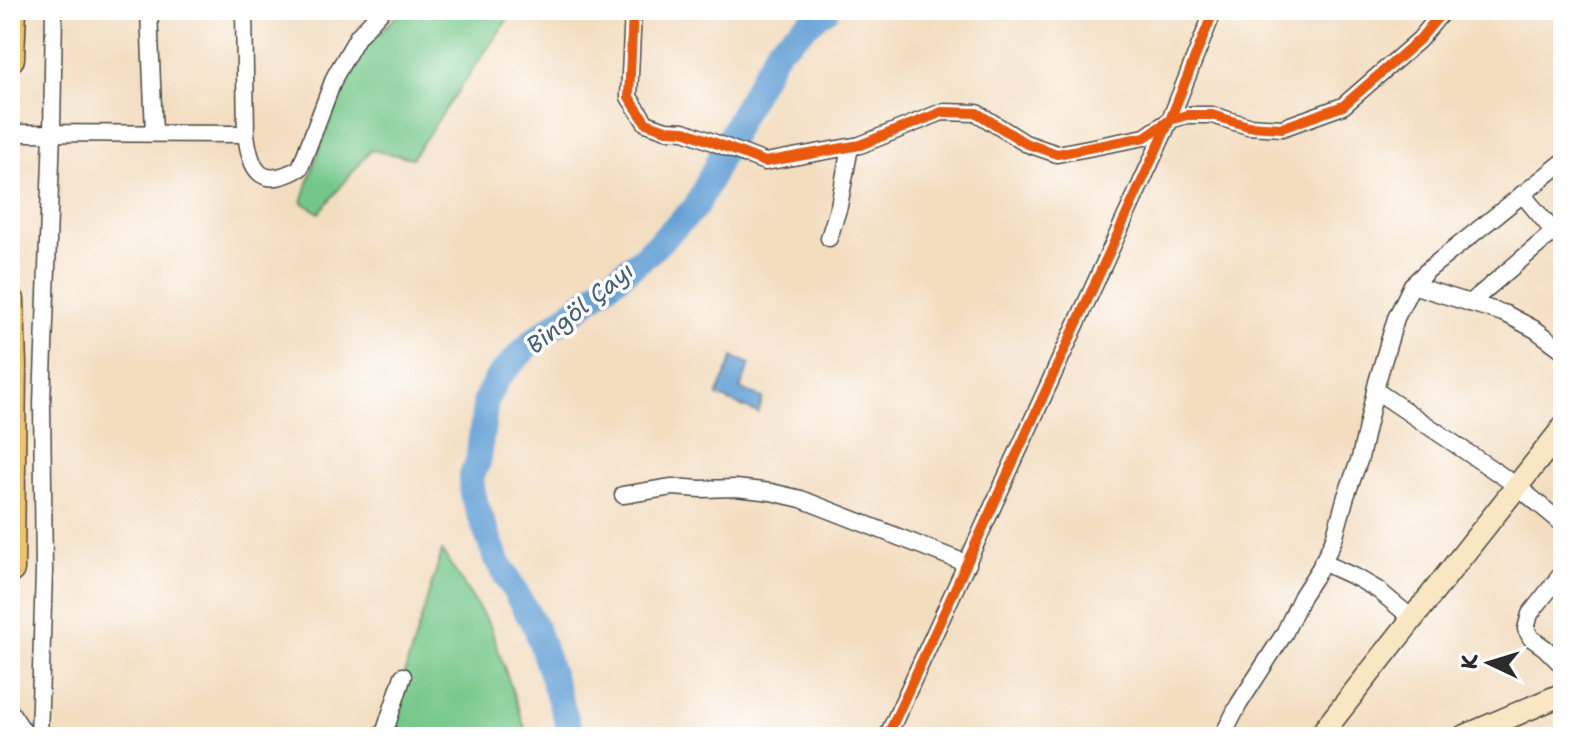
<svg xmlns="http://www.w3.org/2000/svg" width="1573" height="747" font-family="'Shantell Sans',sans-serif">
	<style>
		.green { fill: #74c789; stroke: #50795a; stroke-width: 2 }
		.water { fill: #64a0d5; stroke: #486680; stroke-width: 2 }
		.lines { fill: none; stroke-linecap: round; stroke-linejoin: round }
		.river { stroke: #64a0d5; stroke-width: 26 }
		.street-casing { stroke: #494641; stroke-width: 19 }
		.secondary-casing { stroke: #494641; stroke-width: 25 }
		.highway-casing { stroke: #494641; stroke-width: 31 }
		.street { stroke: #fff; stroke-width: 16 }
		.secondary { stroke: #f9e7c3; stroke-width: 22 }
		.highway { stroke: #efc469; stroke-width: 28 }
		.cycleway-casing { stroke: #fff; stroke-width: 15 }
		.cycleway { stroke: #e8590c; stroke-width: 10 }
		.labels { text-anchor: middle; stroke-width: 7; stroke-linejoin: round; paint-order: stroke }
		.water-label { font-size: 24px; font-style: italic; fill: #456077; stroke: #fff }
	</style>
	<rect width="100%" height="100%" fill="#fff"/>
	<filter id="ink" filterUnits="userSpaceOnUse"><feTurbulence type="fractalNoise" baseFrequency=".0125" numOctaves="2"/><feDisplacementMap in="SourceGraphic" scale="16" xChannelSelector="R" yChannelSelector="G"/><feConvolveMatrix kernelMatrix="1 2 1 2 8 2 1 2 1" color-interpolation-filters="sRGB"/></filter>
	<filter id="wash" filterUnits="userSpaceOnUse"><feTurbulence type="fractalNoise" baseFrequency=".006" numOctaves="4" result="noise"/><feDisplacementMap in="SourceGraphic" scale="32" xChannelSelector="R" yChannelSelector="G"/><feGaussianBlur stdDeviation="1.8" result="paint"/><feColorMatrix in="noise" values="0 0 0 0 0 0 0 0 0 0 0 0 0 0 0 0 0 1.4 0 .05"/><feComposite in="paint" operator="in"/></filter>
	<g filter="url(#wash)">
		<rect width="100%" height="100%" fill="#f3ddbf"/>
		<!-- green -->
		<g class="green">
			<polygon points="406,10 514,10 412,158 371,150 319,213 302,202 315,161 353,59 395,18"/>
			<polygon points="442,551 490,626 528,737 385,737"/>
		</g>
		<!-- water -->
		<polygon class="water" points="733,357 750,364 740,389 763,398 758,413 717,396"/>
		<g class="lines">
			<!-- river -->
			<polyline class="river" points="572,737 536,628 496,558 472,494 471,477 478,462 486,399 498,377 533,341 574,311 645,256 696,207 740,117 778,49 820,14 827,10"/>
		</g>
	</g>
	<g filter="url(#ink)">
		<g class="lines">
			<!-- street casing -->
			<g class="street-casing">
				<g id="street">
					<polyline points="149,10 154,133"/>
					<path d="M 244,10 L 246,134 C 251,172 261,190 300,168 L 335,76 L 358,36 L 382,10"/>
					<polyline points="633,10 629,97 646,123 666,130 684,131 765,162 860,145 942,112 977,113 1025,143 1057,154 1145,137 1170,120 1187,115 1212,115 1248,126 1282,128 1343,106 1419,40 1444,10"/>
					<polyline points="10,133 246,134"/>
					<polyline points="1522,194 1554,232"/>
					<polyline points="829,238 839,206 850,147"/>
					<polyline points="1412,285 1506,314 1536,330 1563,350"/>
					<polyline points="1470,303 1563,224"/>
					<polyline points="1375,390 1517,486 1563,524"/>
					<polyline points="623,495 672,487 701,489 736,488 771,492 801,499 968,564"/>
					<polyline points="1322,562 1359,579 1378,590 1413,619"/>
					<polyline points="1563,572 1530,614 1526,629 1531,638 1545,648 1563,666"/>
					<polyline points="10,711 27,737"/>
					<polyline points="39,737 44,571 42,403 52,133 54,10"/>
					<polyline points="383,737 403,676"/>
					<polyline points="887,737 1170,120 1214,10"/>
					<polyline points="1222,737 1239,704 1284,634 1302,596 1320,568 1334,539 1346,496 1360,458 1377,382 1396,318 1412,285 1429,269 1563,162"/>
				</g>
			</g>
			<!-- secondary casing -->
			<g class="secondary-casing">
				<g id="secondary">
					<polyline points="1319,737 1563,428"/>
					<polyline points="1463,737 1563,694"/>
				</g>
			</g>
			<!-- highway casing -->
			<g class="highway-casing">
				<g id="highway">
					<polyline points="10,58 12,10"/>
					<polyline points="10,300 12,366 10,569"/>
				</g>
			</g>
			<!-- street -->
			<use href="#street" class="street"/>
			<!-- secondary -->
			<use href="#secondary" class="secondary"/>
			<!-- highway -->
			<use href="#highway" class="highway"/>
			<!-- cycleway casing -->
			<g class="cycleway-casing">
				<g id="cycleway">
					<polyline points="633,10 629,97 646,123 666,130 684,131 765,162 860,145 942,112 977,113 1025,143 1057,154 1145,137 1170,120 1187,115 1212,115 1248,126 1282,128 1343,106 1419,40 1444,10"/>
					<polyline points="887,737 1170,120 1214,10"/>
				</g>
			</g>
			<!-- cycleway -->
			<use href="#cycleway" class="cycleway"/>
		</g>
	</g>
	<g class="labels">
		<!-- water labels -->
		<g class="water-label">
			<text transform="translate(580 308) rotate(-39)" y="8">Bingöl Çayı</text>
		</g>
	</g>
	<!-- margin -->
	<rect width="1573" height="747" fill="none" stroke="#fff" stroke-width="40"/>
	<!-- north arrow -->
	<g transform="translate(1489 663) rotate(274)" stroke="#ffffff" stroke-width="6" paint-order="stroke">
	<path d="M0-6L14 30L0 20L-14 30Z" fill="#2b2b2b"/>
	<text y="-12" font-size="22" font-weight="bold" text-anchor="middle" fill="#2b2b2b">K</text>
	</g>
</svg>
